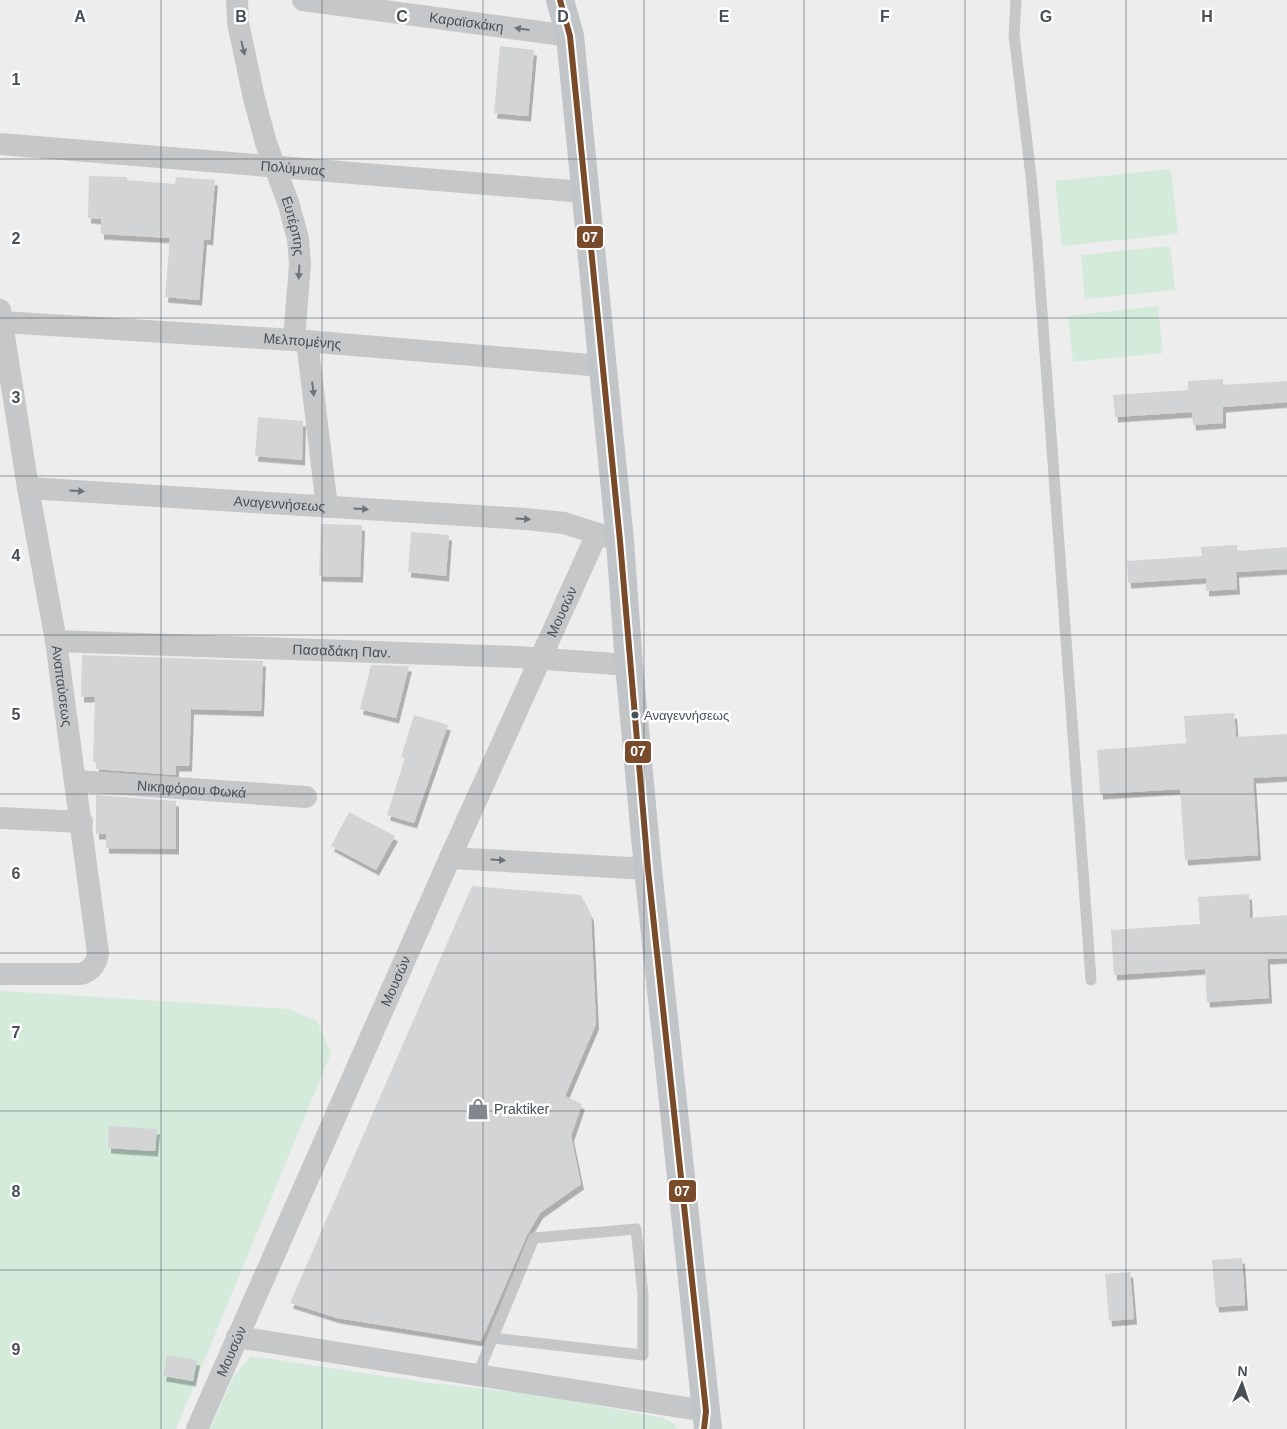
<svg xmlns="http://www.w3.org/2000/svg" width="1287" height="1429" font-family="Arial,sans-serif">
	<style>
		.green { fill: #d4eadb }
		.building { fill: #d3d4d6; filter: url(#shadow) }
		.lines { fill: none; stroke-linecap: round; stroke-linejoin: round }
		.service { stroke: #c5c7c8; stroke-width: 11 }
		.minor { stroke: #c5c7c8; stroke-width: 22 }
		.primary { stroke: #c2c5c8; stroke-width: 28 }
		.bus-1-casing { stroke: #fff; stroke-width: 10 }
		.bus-1 { stroke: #7a4b2a; stroke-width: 6 }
		.oneway { fill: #6d7479 }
		.grid { fill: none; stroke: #475057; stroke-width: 1; stroke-opacity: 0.55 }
		.bus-dot { fill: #475057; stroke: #fff; stroke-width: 2 }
		.labels { text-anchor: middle; stroke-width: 5; stroke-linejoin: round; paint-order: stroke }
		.bus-label { font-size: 13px; fill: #475057; stroke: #fff; text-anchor: start }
		.street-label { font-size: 14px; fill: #475057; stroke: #fff }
		.poi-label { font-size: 14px; fill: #475057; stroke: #fff; text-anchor: start }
		.grid-label { font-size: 16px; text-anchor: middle; font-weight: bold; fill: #475057; stroke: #fff; stroke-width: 5; stroke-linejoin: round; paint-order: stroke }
		.line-badge { stroke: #fff; stroke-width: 2 }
		.badge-label { font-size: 14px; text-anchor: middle; font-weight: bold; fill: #fff }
	</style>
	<defs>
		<filter id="shadow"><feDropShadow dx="3" dy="5.5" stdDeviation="0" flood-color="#0004"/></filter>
	</defs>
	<rect width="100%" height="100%" fill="#ededed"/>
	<!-- green -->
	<g class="green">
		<polygon points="1171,169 1178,234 1062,246 1055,181"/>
		<polygon points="1170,246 1175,290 1085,299 1081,255"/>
		<polygon points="1158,306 1163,353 1073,362 1068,316"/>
		<polygon points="3,991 289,1009 317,1021 331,1053 176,1429 0,1429 0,992"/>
		<polygon points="251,1356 430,1383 535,1394 663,1418 675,1424 677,1429 210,1429 234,1376"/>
	</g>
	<!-- building -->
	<g class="building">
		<polygon points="500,46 534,50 528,116 494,113"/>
		<polygon points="89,176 127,177 127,180 175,184 176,177 215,180 210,240 204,239 199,300 165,297 170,238 101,234 101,219 88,218"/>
		<polygon points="1223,379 1223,385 1287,381 1287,402 1223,407 1223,423 1193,425 1192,412 1115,417 1113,395 1188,390 1188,381"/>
		<polygon points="258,417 303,421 302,460 255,456"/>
		<polygon points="321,524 362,525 360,577 319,576"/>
		<polygon points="411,532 449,535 446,576 408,572"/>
		<polygon points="1237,545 1237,551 1287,547 1287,569 1236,572 1237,589 1206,591 1206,578 1128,583 1127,561 1202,556 1201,547"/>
		<polygon points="82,655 263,661 261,711 191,709 189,766 176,766 176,775 96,769 96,762 93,762 95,697 81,697"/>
		<polygon points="371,665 409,666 396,718 360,709"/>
		<polygon points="1234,713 1236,737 1287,734 1287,776 1253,778 1258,855 1185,860 1180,789 1100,794 1097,750 1186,743 1184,716"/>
		<polygon points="414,715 448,725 414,823 387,815 405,758 401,757"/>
		<polygon points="96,795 176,801 176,849 106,848 106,834 96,834"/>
		<polygon points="349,812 395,836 376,870 331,846"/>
		<polygon points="472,886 581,895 591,916 596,1024 565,1096 582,1104 571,1136 581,1184 540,1213 527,1235 481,1341 337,1318 290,1303"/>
		<polygon points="1249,894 1250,918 1287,915 1287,958 1267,959 1269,998 1207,1002 1205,969 1114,975 1111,930 1200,924 1198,897"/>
		<polygon points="109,1126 157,1129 155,1151 108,1148"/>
		<polygon points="1242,1258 1245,1305 1216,1307 1212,1260"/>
		<polygon points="1130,1272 1134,1319 1109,1321 1105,1274"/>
		<polygon points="167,1355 197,1360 193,1381 163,1376"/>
	</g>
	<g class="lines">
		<!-- service -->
		<g class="service">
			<polyline points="1016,0 1014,35 1031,176 1037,244 1091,980"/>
			<polyline points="477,1376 534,1238 636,1229 643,1295 643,1355 493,1338"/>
		</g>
		<!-- minor -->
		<g class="minor">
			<path id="s1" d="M 237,0 L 238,23 L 254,98 L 266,143 L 289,205 L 298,239 L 300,264 L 294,340"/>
			<path id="s2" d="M 303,0 L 570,36"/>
			<path id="s3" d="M 0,144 L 584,192"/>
			<path id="s4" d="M 0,310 L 28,488 L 56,641 L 98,953 C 97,964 91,971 81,974 L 0,974"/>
			<path id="s5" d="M 2,322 L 294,340 L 602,366"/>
			<polyline points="307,341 327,507"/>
			<path id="s6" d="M 28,488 L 526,519 L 564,523 L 611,538"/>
			<path id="s7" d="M 56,641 L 518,657 L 629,665"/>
			<path id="s8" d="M 77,781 L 306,797"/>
			<polyline points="0,818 82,822"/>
			<polyline points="450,858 648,869"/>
			<polyline points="237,1337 706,1411"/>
			<path id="s9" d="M 197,1429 L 450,858 L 597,534"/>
		</g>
		<!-- primary -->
		<polyline class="primary" points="560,0 570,36 620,541 629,665 648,869 708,1429"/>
		<!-- bus-1 casing -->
		<g class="bus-1-casing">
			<polyline id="bus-1" points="560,0 570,36 620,541 648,869 706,1411 704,1429"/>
		</g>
		<!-- bus-1 -->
		<use href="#bus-1" class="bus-1"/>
	</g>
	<!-- one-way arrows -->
	<defs><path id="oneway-solid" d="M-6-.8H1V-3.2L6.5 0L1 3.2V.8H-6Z" transform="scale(1.25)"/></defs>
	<g class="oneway">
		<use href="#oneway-solid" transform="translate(522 29) rotate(-172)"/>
		<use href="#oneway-solid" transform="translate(243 48) rotate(77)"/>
		<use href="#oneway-solid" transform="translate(299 272) rotate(93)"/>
		<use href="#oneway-solid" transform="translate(313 389) rotate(83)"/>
		<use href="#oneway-solid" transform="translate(77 491) rotate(4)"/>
		<use href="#oneway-solid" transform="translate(361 509) rotate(3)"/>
		<use href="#oneway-solid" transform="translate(523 519) rotate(4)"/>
		<use href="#oneway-solid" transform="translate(498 860) rotate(3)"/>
	</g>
	<!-- grid -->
	<path class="grid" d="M 161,0 L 161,1429M 322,0 L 322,1429M 483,0 L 483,1429M 644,0 L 644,1429M 804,0 L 804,1429M 965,0 L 965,1429M 1126,0 L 1126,1429M 0,159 L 1287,159M 0,318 L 1287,318M 0,476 L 1287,476M 0,635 L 1287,635M 0,794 L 1287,794M 0,953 L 1287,953M 0,1111 L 1287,1111M 0,1270 L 1287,1270"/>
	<!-- icons -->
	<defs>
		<g id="shop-bare" transform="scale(1.725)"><path d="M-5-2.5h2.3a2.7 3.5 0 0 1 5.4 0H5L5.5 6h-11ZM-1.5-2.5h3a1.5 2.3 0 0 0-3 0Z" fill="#81878c" stroke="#fff" stroke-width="2.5" paint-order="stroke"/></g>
	</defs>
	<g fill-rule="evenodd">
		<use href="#shop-bare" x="478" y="1109"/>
	</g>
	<!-- markers -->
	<circle class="bus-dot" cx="635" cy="715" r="4.5"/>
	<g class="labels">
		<!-- bus labels -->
		<g class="bus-label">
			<text x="644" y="720">Αναγεννήσεως</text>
		</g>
		<!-- street labels -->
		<g class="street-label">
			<text dy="5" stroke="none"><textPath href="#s2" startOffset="165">Καραϊσκάκη</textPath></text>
			<text dy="5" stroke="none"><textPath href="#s3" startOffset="294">Πολύμνιας</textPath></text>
			<text dy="5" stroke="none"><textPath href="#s1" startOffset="234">Ευτέρπης</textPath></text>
			<text dy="5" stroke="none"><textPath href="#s5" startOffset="301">Μελπομένης</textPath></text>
			<text dy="5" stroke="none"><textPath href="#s6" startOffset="252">Αναγεννήσεως</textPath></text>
			<text dy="5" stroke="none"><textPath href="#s9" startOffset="895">Μουσών</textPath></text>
			<text dy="5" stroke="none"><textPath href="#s7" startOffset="286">Πασαδάκη Παν.</textPath></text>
			<text dy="5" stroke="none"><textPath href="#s4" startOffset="381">Αναπαύσεως</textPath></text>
			<text dy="5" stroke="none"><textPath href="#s8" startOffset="115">Νικηφόρου Φωκά</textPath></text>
			<text dy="5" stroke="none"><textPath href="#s9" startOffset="490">Μουσών</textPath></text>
			<text dy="5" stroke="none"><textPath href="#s9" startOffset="85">Μουσών</textPath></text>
		</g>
		<!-- poi labels -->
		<g class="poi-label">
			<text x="494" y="1114">Praktiker</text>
		</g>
	</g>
	<g class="grid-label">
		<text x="80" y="22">A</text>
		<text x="241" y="22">B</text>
		<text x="402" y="22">C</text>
		<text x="563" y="22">D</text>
		<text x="724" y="22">E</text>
		<text x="885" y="22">F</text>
		<text x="1046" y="22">G</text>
		<text x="1207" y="22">H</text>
		<text x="16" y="85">1</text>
		<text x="16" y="244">2</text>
		<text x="16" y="403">3</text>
		<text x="16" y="561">4</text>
		<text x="16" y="720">5</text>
		<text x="16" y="879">6</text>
		<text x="16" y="1038">7</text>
		<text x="16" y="1197">8</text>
		<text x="16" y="1355">9</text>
	</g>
	<g class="line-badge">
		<rect x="576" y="225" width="28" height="24" rx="5" fill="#7a4b2a"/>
		<rect x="624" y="740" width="28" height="24" rx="5" fill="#7a4b2a"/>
		<rect x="668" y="1179" width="29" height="24" rx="5" fill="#7a4b2a"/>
	</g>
	<g class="badge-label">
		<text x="590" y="242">07</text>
		<text x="638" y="756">07</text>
		<text x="682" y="1196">07</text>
	</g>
	<!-- north arrow -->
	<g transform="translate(1242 1384) rotate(3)" stroke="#ffffff" stroke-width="4" paint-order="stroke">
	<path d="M0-4L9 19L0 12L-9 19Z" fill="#475057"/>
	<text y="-8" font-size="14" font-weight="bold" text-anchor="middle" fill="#475057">N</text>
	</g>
</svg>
